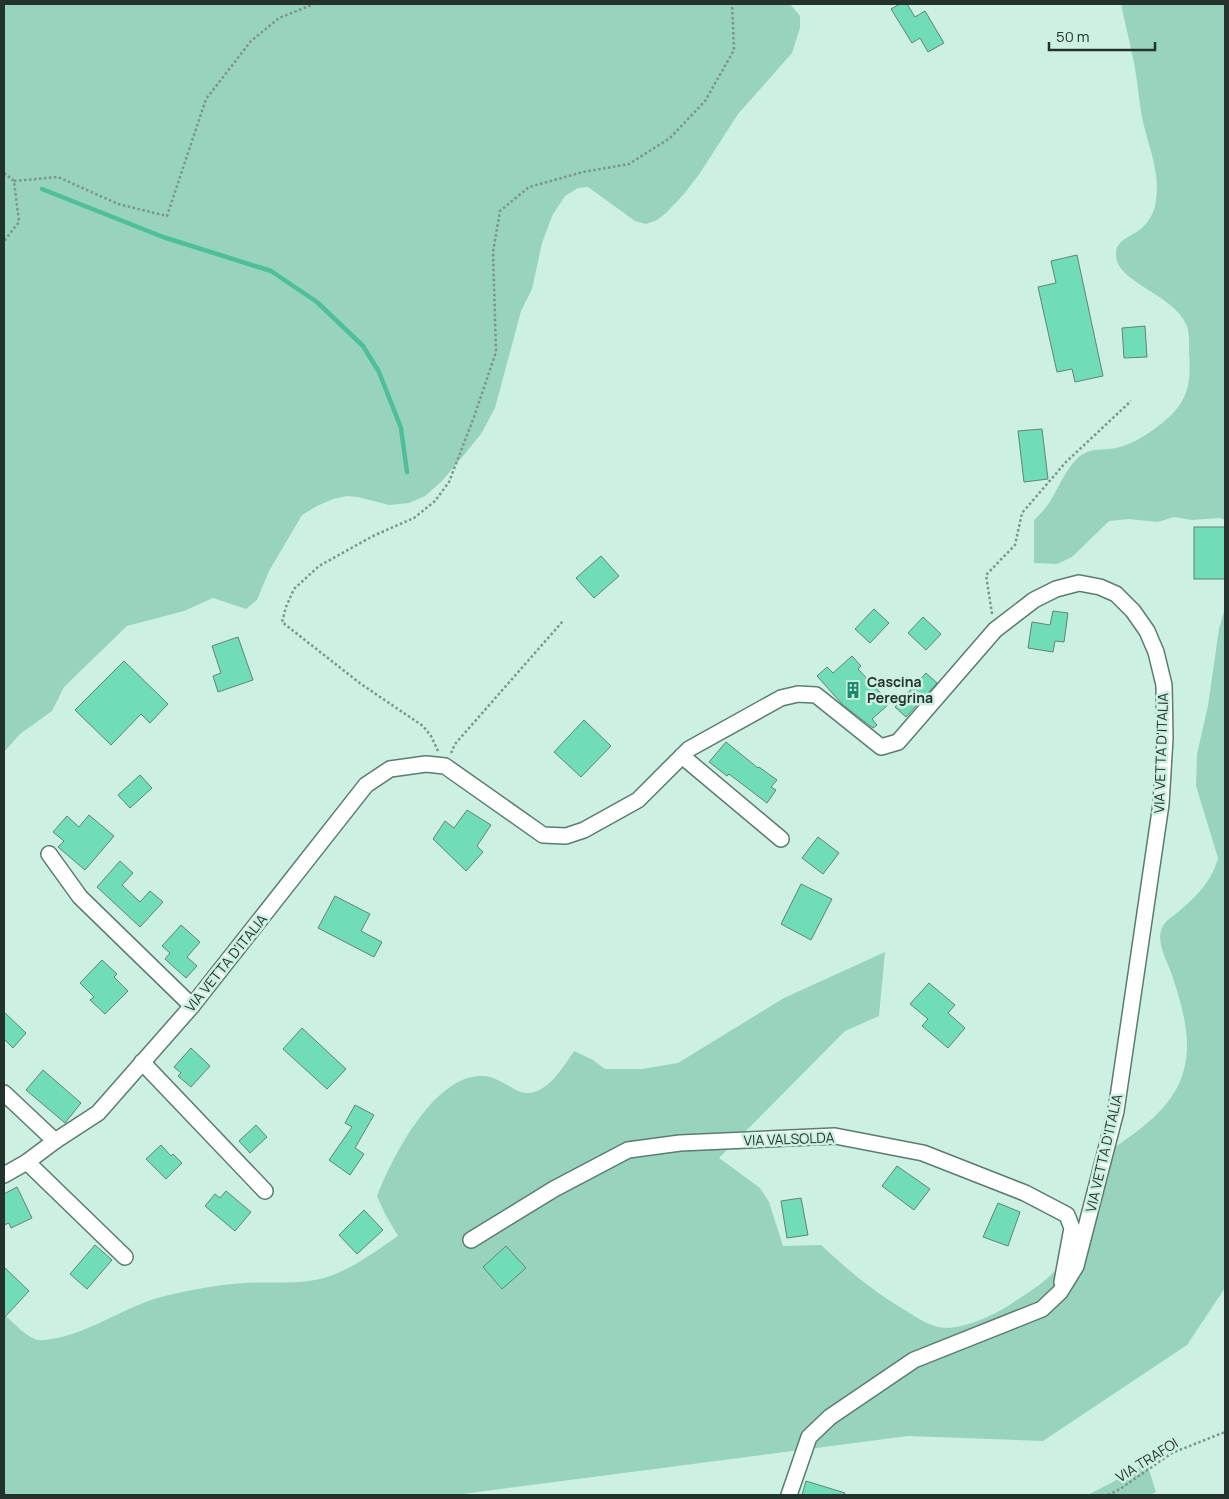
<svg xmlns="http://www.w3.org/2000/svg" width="1229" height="1499" font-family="Manrope,sans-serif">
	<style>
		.green { fill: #98d4bd }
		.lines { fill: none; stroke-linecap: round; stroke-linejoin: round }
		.stream { stroke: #4fbe9b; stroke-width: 4.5 }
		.building { fill: #70dcb8; stroke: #638477 }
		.minor-casing { stroke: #5b7c6f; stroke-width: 18 }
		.path { stroke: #7b958b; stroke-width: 2.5; stroke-dasharray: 2.5 2.5; stroke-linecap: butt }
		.minor { stroke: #fff; stroke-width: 15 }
		.labels { text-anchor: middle; stroke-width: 5; stroke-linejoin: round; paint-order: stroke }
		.poi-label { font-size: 14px; font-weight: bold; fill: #24322d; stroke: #ccf0e1; text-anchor: start }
		.street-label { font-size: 14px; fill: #24322d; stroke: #ccf0e1 }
	</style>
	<rect width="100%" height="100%" fill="#ccf0e1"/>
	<!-- green -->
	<g class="green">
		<polygon points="4,4 790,4 800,16 800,28 792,53 738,114 700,173 684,194 666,213 657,220 646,224 635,221 588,187 578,188 565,196 553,214 542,243 532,289 521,311 495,408 481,434 464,455 442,481 425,496 409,503 389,505 358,497 347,496 333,499 317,506 302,515 269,571 257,600 246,609 213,598 184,611 127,626 64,687 52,711 20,734 4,752"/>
		<path d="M 1121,4 L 1225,4 L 1225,520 L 1220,518 L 1192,520 L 1174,517 L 1158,522 L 1129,519 L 1109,521 L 1072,557 L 1057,564 L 1034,563 L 1034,520 C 1040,514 1047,507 1051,500 C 1060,485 1066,468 1080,456 C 1092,447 1103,451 1116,448 C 1130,445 1141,438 1153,430 C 1184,408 1192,392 1189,354 C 1189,345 1190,332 1186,324 C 1174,295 1116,282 1116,255 C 1115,239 1134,236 1143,227 C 1151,219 1155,210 1156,200 C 1160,174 1150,150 1144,126 C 1139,105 1138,83 1134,63 C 1130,43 1125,23 1121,4 Z"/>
		<path d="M 1225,608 L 1225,1288 L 1187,1345 L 1043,1441 L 908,1436 L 455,1495 L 4,1495 L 4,1315 C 16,1323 28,1342 44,1340 C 86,1336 121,1308 161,1297 C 188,1290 216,1285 243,1283 C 272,1281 302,1286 330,1276 C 352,1269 379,1249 398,1236 L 385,1214 L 377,1196 C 392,1158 434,1074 483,1076 C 493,1076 505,1084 514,1089 C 541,1105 562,1069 574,1051 L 593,1060 L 605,1069 L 642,1069 L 678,1063 L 784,998 L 885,952 L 879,1016 L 845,1031 L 719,1158 L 760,1188 L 769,1202 L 783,1246 L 821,1245 C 850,1272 874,1292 908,1312 C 919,1319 933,1328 947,1328 C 968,1327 997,1314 1014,1302 C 1032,1290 1051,1279 1062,1261 C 1071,1247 1082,1212 1086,1196 C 1090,1181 1093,1167 1104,1155 C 1120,1143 1138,1132 1153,1118 C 1200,1075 1190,1029 1172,975 C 1168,963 1157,944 1161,931 C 1163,922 1172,917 1178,912 C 1196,897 1212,881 1218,858 L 1196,786 L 1197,754 L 1208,706 L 1219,629 Z"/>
		<polygon points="1147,1464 1156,1492 1150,1495 1088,1495"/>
	</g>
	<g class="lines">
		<!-- stream -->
		<polyline class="stream" points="42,189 163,237 271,271 317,302 363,346 379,372 401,428 407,472"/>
	</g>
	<!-- building -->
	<g class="building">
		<polygon points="900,4 907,4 915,17 925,11 944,43 928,52 920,38 912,43 891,9"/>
		<polygon points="1077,255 1103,376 1075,382 1072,369 1057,372 1038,287 1056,283 1051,261"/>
		<polygon points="1145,326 1147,357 1124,358 1122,328"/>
		<polygon points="1042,429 1048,479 1024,482 1018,431"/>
		<rect x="1194" y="527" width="31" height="52"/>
		<polygon points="601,556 619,576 594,598 576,578"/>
		<polygon points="874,609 889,623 870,643 855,629"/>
		<polygon points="1053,611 1068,613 1064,642 1055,641 1053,652 1028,648 1032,622 1050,625"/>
		<polygon points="923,617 941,634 926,650 908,633"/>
		<polygon points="238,637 253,680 218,692 213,676 221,673 212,646"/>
		<polygon points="852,656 861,666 858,669 890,703 872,719 877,725 873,728 843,705 817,676 827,667 833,673"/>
		<polygon points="124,661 168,704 150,723 141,714 111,745 75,710"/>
		<polygon points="926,673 937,683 906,717 895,707"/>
		<polygon points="584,720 611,746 581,777 554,752"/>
		<polygon points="726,742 758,768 759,767 777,780 771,787 776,790 767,803 729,774 727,776 709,762"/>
		<polygon points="140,775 152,788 130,808 118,795"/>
		<polygon points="467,810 491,825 477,846 483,852 466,871 433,839 445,821 454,828"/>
		<polygon points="89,815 114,836 85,870 58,847 64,841 53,832 67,816 79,827"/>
		<polygon points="818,837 839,853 823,874 802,858"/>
		<polygon points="120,861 133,873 122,885 140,902 150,891 163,902 140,927 97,887"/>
		<polygon points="801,884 832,899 811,940 781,924"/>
		<polygon points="335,896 370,914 361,931 382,942 374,957 318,928"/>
		<polygon points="181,925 200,942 187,957 197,966 186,978 165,959 170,953 162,946"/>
		<polygon points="102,960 117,974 114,977 128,991 105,1014 90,1000 94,997 80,983"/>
		<polygon points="929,983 955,1005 948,1013 965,1028 948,1048 922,1026 928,1019 910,1004"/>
		<polygon points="4,1012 26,1033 13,1048 4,1039"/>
		<polygon points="302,1028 346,1069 327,1089 283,1049"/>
		<polygon points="191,1048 210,1066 191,1087 178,1076 181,1073 174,1067"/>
		<polygon points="43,1070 81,1103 65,1123 26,1090"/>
		<polygon points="355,1105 374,1115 355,1148 364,1154 350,1175 329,1160 352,1127 345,1123"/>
		<polygon points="256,1125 267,1137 250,1153 239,1141"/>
		<polygon points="161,1145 171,1156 173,1154 182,1163 166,1179 146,1159"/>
		<polygon points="897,1166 930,1189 914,1210 882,1186"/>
		<polygon points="17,1187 32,1218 11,1228 9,1223 4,1225 4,1194"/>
		<polygon points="226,1191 251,1212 235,1231 205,1206 215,1194 220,1198"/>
		<polygon points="801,1198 808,1235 787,1238 781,1201"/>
		<polygon points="998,1203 1020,1212 1008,1246 983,1237"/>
		<polygon points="364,1210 383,1230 357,1254 339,1235"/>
		<polygon points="95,1245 112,1260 87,1289 70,1274"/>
		<polygon points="506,1246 526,1268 502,1289 483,1267"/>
		<polygon points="4,1267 29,1291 4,1318"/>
		<polygon points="806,1481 845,1493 844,1495 802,1495"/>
	</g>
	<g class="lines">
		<!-- minor casing -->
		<g class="minor-casing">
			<g id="minor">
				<polyline points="682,756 781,839"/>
				<polyline points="49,854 80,897 192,1006"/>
				<polyline points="142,1062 265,1191"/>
				<polyline points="4,1093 55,1141"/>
				<polyline points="27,1162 125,1257"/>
				<polyline points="4,1175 27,1162 55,1141 98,1113 192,1006 366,785 390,769 426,764 445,766 543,835 566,836 584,830 638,800 689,749 781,698 798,694 816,695 881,747 898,742 995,630 1034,600 1056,589 1079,583 1100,587 1116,594 1133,611 1147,631 1156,652 1164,685 1165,738 1161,804 1116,1111 1076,1266 1060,1292 1042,1309 914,1360 830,1417 809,1437 789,1495"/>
				<polyline points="471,1240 554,1189 628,1150 680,1143 835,1136 923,1153 1025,1193 1067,1215 1072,1228 1062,1282"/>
			</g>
		</g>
		<!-- path -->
		<g class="path">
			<polyline points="4,173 14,181 19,222 4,241"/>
			<polyline points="14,181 58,177 118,204 167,216 206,99 251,41 279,18 314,4"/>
			<polyline points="992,614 986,575 1015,545 1022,513 1066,462 1131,401"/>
			<polyline points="438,751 431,736 423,726 361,684 282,622 286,607 294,589 319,566 373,536 414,518 435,501 449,482 474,417 496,352 493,252 500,211 529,187 583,172 629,164 670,138 705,101 734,50 732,4"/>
			<polyline points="451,753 455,744 563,621"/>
			<polyline points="1108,1495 1120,1489 1172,1453 1225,1432"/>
		</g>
		<!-- minor -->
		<use href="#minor" class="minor"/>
	</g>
	<!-- icons -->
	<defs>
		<g id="building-bare" transform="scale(1.35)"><path d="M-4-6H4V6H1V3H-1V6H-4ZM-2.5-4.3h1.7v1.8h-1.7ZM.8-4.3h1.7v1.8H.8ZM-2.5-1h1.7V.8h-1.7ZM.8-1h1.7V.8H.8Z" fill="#188b6d" stroke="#ccf0e1" stroke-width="2.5" paint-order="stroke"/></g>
	</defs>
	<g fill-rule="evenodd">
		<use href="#building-bare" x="853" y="690"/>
	</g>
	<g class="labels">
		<!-- poi labels -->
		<g class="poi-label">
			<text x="867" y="687">Cascina<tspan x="867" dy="16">Peregrina</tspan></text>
		</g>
		<!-- street labels -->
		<g class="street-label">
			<text transform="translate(1161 753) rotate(-88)" y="5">VIA VETTA D'ITALIA</text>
			<text transform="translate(226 963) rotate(-51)" y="5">VIA VETTA D'ITALIA</text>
			<text transform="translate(789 1139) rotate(-2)" y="5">VIA VALSOLDA</text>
			<text transform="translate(1104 1153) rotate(-77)" y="5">VIA VETTA D'ITALIA</text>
			<text transform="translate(1147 1460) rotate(-32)" y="5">VIA TRAFOI</text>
		</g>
	</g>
	<!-- border -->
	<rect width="1229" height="1499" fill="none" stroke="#24322d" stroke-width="10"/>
	<!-- scale -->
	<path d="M1049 42v8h106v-8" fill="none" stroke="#24322d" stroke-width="2.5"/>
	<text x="1056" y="42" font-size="15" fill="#24322d" stroke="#ccf0e1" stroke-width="4" paint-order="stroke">50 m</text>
</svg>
